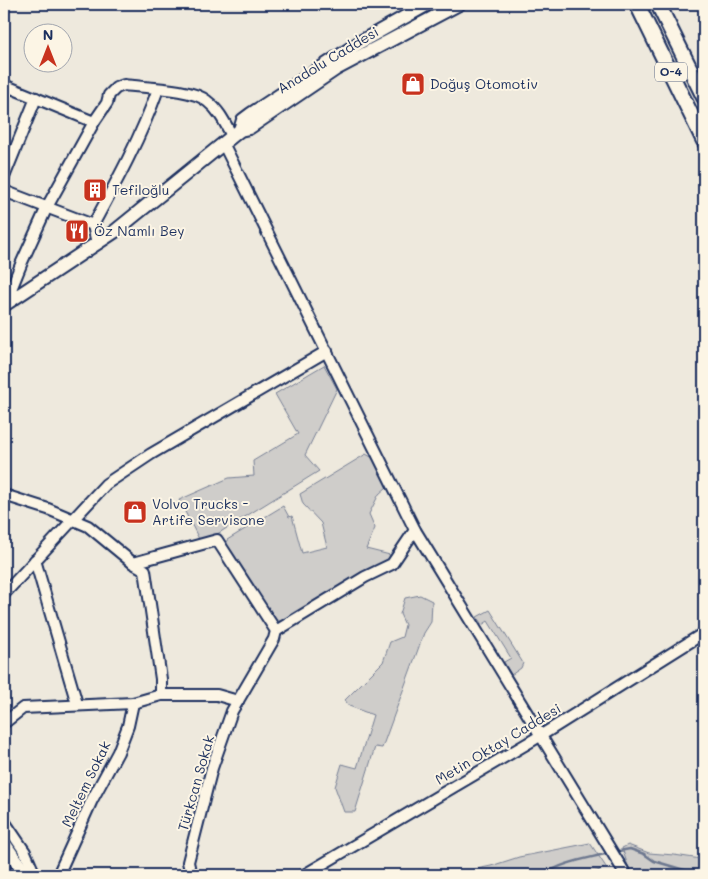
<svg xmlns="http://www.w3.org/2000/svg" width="708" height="879" font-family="Mali,sans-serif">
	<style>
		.green { fill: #cfcdca; stroke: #757e94 }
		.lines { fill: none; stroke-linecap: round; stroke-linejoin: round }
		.stream { stroke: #6c778f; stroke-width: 2.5 }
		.minor-casing { stroke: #1b2f5e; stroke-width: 14 }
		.major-casing { stroke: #1b2f5e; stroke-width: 16 }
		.highway-casing { stroke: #1b2f5e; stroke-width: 18 }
		.minor { stroke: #fcf5e5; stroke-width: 10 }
		.major { stroke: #fcf5e5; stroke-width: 12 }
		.highway { stroke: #fcf5e5; stroke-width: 14 }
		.labels { text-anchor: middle; stroke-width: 4; stroke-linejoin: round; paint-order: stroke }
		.shield { fill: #fcf5e5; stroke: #5e6a86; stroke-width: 1 }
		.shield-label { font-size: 12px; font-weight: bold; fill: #1b2f5e }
		.street-label { font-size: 14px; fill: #1b2f5e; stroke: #fcf5e5 }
		.poi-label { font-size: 14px; fill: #1b2f5e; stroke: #fcf5e5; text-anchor: start }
	</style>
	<rect width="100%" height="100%" fill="#eee9dd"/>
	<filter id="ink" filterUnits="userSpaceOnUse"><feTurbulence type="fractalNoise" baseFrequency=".02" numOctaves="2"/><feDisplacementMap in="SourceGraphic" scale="10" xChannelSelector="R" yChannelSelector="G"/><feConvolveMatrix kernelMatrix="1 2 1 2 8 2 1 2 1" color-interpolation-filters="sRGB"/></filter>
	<g filter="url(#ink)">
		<!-- green -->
		<g class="green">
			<polygon points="324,365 337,389 305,455 319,471 214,536 200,541 179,500 229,478 254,476 253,461 298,434 275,394"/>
			<polygon points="366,454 373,458 387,487 379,494 369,514 375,528 366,549 390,555 390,559 284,622 272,619 227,546 227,540 283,506 289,517 292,516 302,553 327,547 321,523 303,504 300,494"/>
			<polygon points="420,595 432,601 431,622 424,633 382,748 375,747 355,812 344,812 335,787 342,764 357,768 373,715 349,706 345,700 383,662 390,642 402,637 405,625 400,614 405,598"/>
			<polygon points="490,610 523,663 521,668 511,675 504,662 511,658 488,621 482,625 477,617"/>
			<polygon points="590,843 606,867 589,875 448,875 491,866 519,857"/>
			<polygon points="628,845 649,853 674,855 701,859 704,861 704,875 631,875 622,848"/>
		</g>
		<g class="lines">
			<!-- stream -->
			<g class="stream">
				<polyline points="619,851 630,849 644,854 654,861 701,875"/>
				<path d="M 544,875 C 560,863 585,859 605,854"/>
			</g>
			<!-- minor casing -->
			<g class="minor-casing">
				<g id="minor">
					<polyline points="4,85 94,122"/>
					<polyline points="223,143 415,530 626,875"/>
					<polyline points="4,177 36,98"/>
					<polyline points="4,191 93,225 97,244"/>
					<path d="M 93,225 C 117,181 141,137 158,89"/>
					<path d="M 5,304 L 22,262 L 47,207 L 94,122 L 107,103 L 109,95 L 116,88 L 124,85 C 146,88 191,88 207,101 C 219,110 225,123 232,136"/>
					<polyline points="4,495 48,509 88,526 133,563 217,540 276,631 274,639 232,711 212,768 188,862 191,875"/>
					<polyline points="35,560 77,704"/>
					<polyline points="133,563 145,570 161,679 161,695"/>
					<polyline points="4,594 106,484 151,454 327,351"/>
					<polyline points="276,631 365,577 392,564 415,530"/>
					<polyline points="4,723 23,708 133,703 161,695 217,695 238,701"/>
					<polyline points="4,821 25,852 35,875"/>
					<polyline points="58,875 92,800 118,752 128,726 133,703"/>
					<polyline points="304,875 540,736 704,633"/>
				</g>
			</g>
			<!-- major casing -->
			<g class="major-casing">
				<g id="major">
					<polyline points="240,130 243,120 251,114 362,41 428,4"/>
					<polyline points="4,305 114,232 240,130 249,128 336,69 459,4"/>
					<polyline points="4,843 26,875"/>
					<polyline points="4,870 8,875"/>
				</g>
			</g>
			<!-- highway casing -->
			<g class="highway-casing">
				<g id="highway">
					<polyline points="637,4 704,141"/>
					<polyline points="658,4 704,97"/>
				</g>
			</g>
			<!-- minor -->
			<use href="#minor" class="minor"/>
			<!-- major -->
			<use href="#major" class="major"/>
			<!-- highway -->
			<use href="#highway" class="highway"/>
		</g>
	</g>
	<!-- icons -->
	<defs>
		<g id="shop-square" transform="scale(1.25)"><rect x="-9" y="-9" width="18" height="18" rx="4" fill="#c8321e" stroke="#fcf5e5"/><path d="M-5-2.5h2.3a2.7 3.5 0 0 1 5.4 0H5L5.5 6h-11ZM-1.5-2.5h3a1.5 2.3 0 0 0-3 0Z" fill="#fff"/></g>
		<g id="building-square" transform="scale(1.25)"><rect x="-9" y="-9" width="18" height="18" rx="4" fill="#c8321e" stroke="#fcf5e5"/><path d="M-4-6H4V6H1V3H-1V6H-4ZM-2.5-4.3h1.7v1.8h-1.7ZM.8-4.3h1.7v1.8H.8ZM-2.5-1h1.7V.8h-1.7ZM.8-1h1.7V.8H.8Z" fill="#fff"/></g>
		<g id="restaurant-square" transform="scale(1.25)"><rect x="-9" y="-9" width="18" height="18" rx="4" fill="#c8321e" stroke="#fcf5e5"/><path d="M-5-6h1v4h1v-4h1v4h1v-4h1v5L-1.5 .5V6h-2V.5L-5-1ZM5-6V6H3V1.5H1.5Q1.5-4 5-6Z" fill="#fff"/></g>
	</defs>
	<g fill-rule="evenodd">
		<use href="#shop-square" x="413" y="84"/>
		<use href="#building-square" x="95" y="190"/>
		<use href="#restaurant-square" x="77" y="231"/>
		<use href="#shop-square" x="135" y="512"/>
	</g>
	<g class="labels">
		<!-- shield labels -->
		<rect class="shield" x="655" y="62.5" width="32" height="19" rx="4"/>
		<g class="shield-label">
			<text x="671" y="76">O-4</text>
		</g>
		<!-- street labels -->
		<g class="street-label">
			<text transform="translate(328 60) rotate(-31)" y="5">Anadolu Caddesi</text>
			<text transform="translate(498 744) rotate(-31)" y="5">Metin Oktay Caddesi</text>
			<text transform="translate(196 783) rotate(-74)" y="5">Türkcan Sokak</text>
			<text transform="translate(86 784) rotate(-64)" y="5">Meltem Sokak</text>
		</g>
		<!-- poi labels -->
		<g class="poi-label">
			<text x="430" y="89">Doğuş Otomotiv</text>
			<text x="112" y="195">Tefiloğlu</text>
			<text x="94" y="236">Öz Namlı Bey</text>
			<text x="152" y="509">Volvo Trucks -<tspan x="152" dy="16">Artife Servisone</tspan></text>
		</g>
	</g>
	<!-- margin -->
	<rect width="708" height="879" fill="none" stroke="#fcf5e5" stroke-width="20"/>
	<rect x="10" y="10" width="688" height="859" fill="none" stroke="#1b2f5e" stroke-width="2" filter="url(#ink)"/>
	<!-- north arrow -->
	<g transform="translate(48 48)"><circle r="24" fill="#fcf5e5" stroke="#a2a6af"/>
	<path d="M0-4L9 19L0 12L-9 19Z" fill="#c8321e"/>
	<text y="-8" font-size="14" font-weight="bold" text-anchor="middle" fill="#1b2f5e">N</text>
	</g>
</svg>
